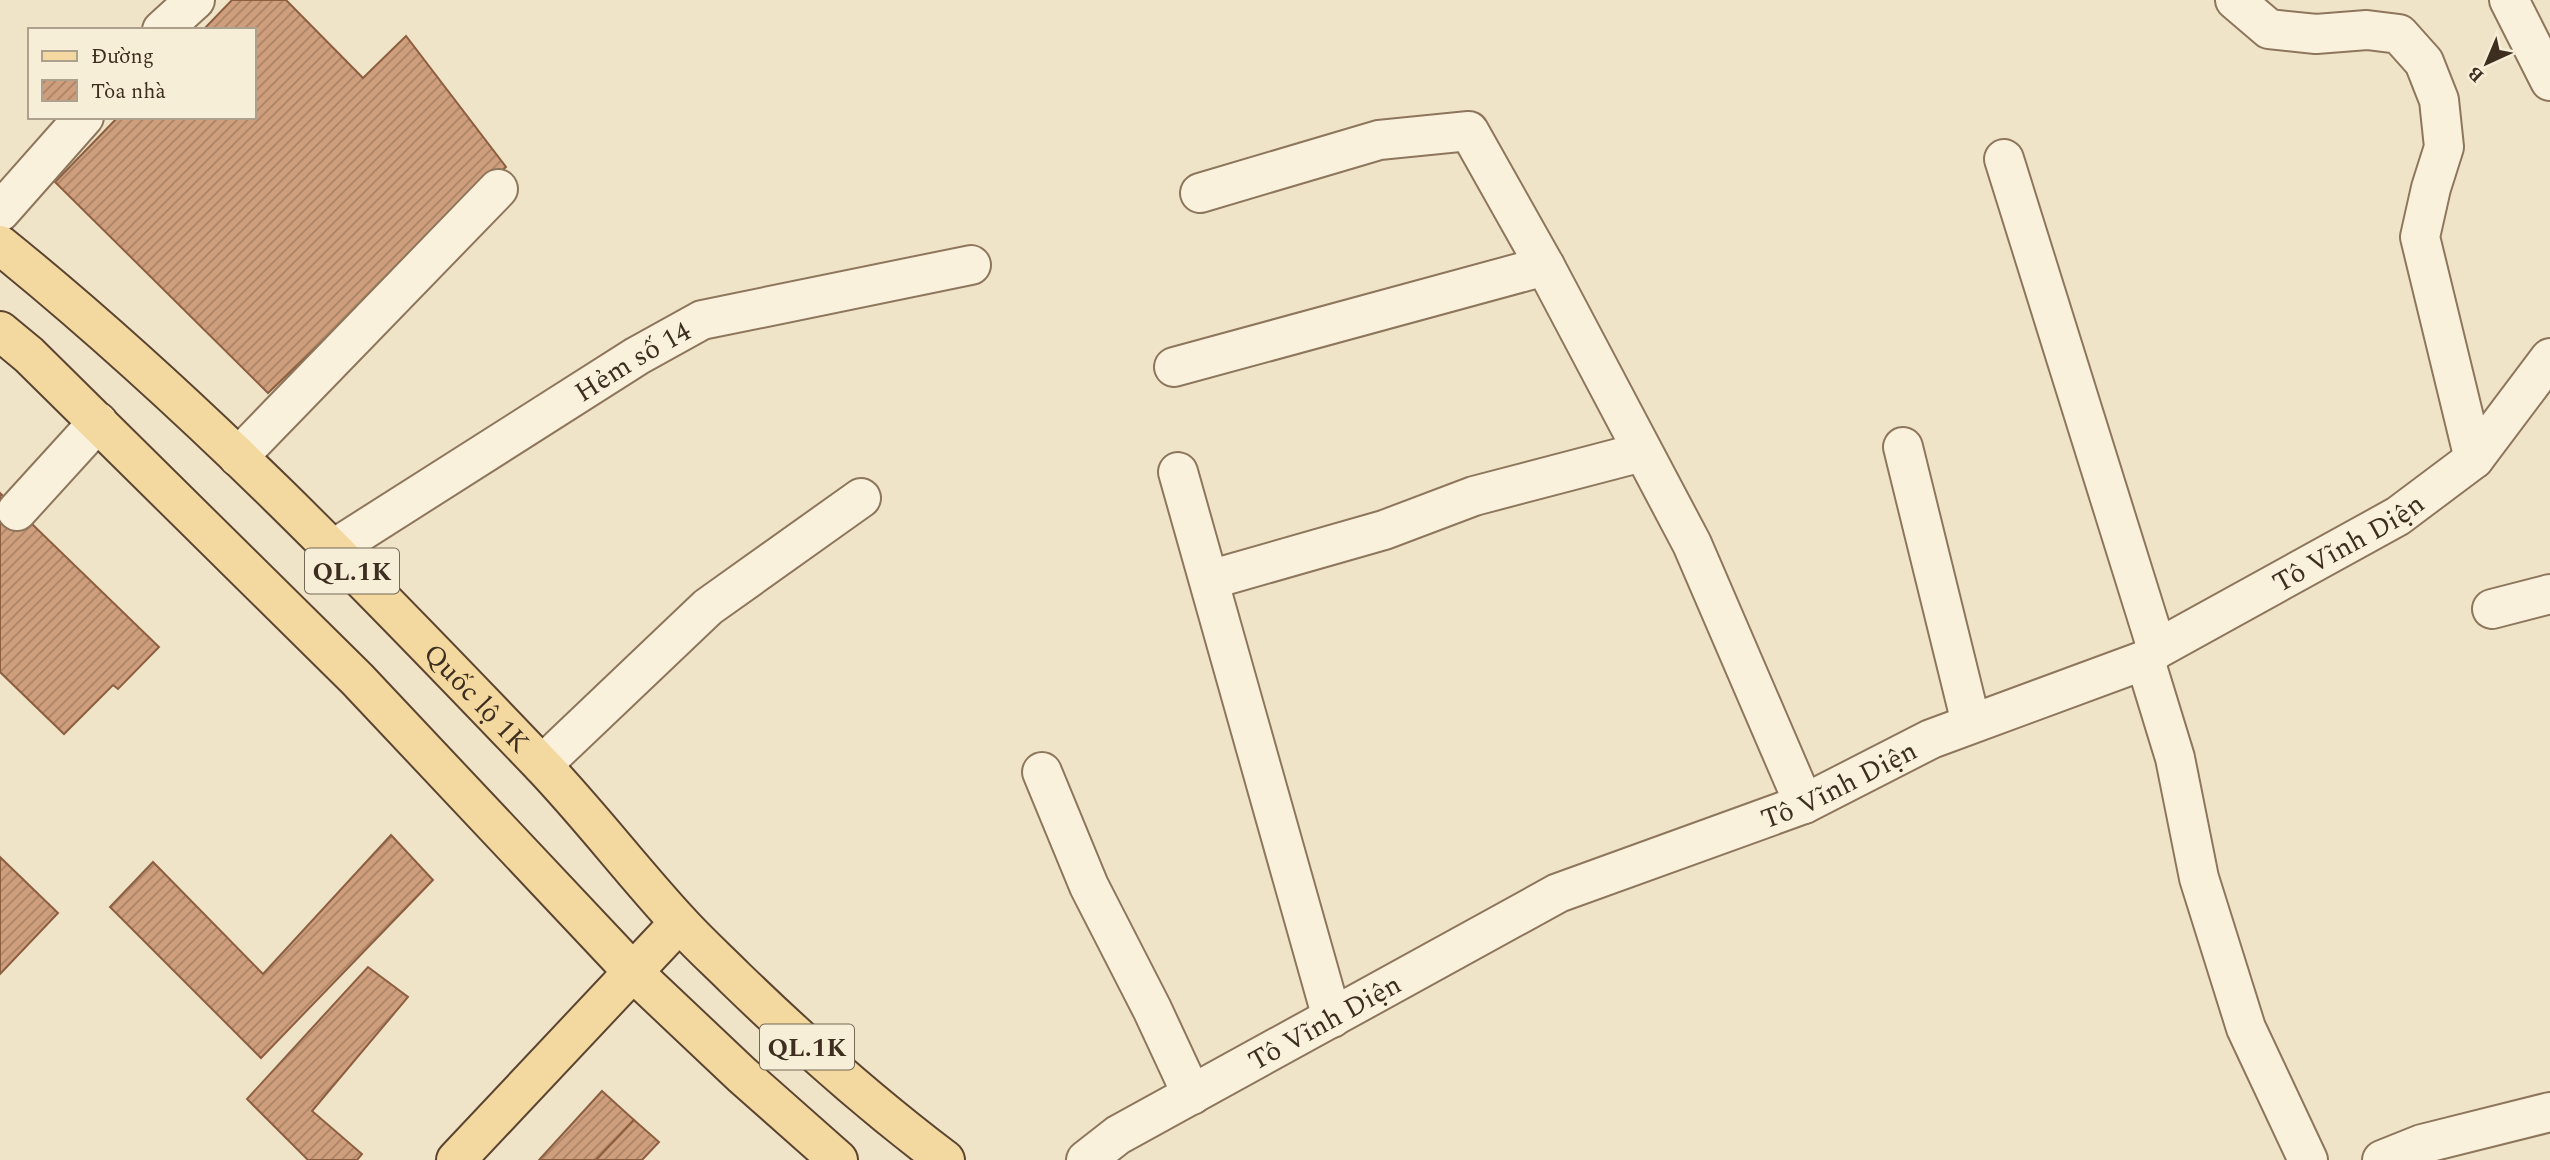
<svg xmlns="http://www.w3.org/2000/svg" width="2550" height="1160" font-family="Spectral,serif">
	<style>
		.building { fill: url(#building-hatch); stroke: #8d5f41; stroke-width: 2 }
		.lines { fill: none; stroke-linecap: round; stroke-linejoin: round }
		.minor-casing { stroke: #8d765c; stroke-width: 42 }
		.major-casing { stroke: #5b4430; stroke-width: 42 }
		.minor { stroke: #faf1dc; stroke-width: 38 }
		.major { stroke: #f3d9a0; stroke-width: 38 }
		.labels { text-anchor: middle; stroke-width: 5; stroke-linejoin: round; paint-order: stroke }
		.shield { fill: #f7eed8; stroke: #756857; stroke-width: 2 }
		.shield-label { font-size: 26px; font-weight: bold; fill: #3d2e20 }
		.street-label { font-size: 28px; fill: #3d2e20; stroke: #f7eed8 }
	</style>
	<defs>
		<pattern id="building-hatch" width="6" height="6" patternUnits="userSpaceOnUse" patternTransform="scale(1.75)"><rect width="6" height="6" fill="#cf9f7d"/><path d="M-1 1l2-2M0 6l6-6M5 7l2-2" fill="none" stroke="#a98266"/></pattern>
	</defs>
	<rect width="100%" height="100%" fill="#f0e4c8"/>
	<!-- building -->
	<g class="building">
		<polygon points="232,0 286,0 363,78 406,36 506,167 268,393 55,182 118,117 254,117 254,30 203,30"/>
		<polygon points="0,493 159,647 118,689 113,685 64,734 0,672"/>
		<polygon points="391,835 433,880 261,1058 110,907 153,862 263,974"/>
		<polygon points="0,857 58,913 0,974"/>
		<polygon points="368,967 408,997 312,1111 362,1154 357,1160 308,1160 247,1099"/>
		<polygon points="602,1091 634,1120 596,1160 539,1160"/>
		<polygon points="634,1120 659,1142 642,1160 596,1160"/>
	</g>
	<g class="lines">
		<!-- minor casing -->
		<g class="minor-casing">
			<g id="minor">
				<polyline points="2235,0 2269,29 2316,34 2367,30 2399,34 2424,62 2439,100 2444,147 2431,188 2420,237 2474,459"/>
				<polyline points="2509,0 2550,81"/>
				<polyline points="162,30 195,0"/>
				<polyline points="2004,159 2157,649"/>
				<polyline points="1200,193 1379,140 1469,131 1545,266 1692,544 1804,804"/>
				<polyline points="0,212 84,117"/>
				<polyline points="1174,367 1545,266"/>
				<polyline points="1903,447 1971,723"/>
				<polyline points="238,457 498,189"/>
				<polyline points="1178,472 1332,1018"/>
				<polyline points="17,511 98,422"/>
				<path id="s1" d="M 332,550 L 637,356 L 702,320 L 971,265"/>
				<polyline points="1209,580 1384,530 1474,496 1642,452"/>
				<polyline points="2492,609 2550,594"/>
				<polyline points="2145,660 2175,758 2199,878 2246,1028 2308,1160"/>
				<polyline points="542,765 708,607 861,498"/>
				<polyline points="1042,772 1089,886 1152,1009 1192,1095"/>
				<path id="s2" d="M 1086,1160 L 1118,1135 L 1558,893 L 1804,804 L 1931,739 L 2145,660 L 2157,649 L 2398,516 L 2474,459 L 2550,358"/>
				<polyline points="2382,1160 2422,1144 2550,1112"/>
			</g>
		</g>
		<!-- major casing -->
		<g class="major-casing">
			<g id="major">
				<path id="s3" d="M 0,245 C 193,401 368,583 539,762 C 588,813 631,870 679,922 C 697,942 716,959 735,978 C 802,1043 871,1104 945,1160"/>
				<polyline points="0,331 29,355 357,679 632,971 742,1075 838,1160"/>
				<polyline points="456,1160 679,923"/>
			</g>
		</g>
		<!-- minor -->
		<use href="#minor" class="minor"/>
		<!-- major -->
		<use href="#major" class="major"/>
	</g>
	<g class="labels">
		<!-- shield labels -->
		<g class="shield">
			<rect x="305" y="548.5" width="94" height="45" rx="5"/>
			<rect x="760" y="1024.5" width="94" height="45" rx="5"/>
		</g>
		<g class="shield-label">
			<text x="352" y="580">QL.1K</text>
			<text x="807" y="1056">QL.1K</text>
		</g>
		<!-- street labels -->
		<g class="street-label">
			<text dy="10" stroke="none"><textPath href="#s1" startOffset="355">Hẻm số 14</textPath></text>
			<text dy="10" stroke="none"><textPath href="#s2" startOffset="1410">Tô Vĩnh Diện</textPath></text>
			<text dy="10" stroke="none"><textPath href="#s3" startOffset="658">Quốc lộ 1K</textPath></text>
			<text dy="10" stroke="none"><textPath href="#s2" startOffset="844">Tô Vĩnh Diện</textPath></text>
			<text dy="10" stroke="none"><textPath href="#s2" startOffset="276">Tô Vĩnh Diện</textPath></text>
		</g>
	</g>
	<!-- legend -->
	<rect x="28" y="28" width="228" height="91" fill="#f7eed8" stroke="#ada18e" stroke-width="2"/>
	<rect x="42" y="51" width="35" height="10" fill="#f3d9a0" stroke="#ada18e" stroke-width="2"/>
	<text x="91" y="63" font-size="21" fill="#3d2e20">Đường</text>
	<rect x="42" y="80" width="35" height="21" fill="url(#building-hatch)" stroke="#ada18e" stroke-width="2"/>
	<text x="91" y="98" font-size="21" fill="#3d2e20">Tòa nhà</text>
	<!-- north arrow -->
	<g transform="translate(2487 63) rotate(224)" stroke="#f7eed8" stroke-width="5" paint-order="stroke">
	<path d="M0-5L12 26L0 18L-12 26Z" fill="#3d2e20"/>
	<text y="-10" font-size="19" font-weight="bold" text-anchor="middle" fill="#3d2e20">B</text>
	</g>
</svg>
